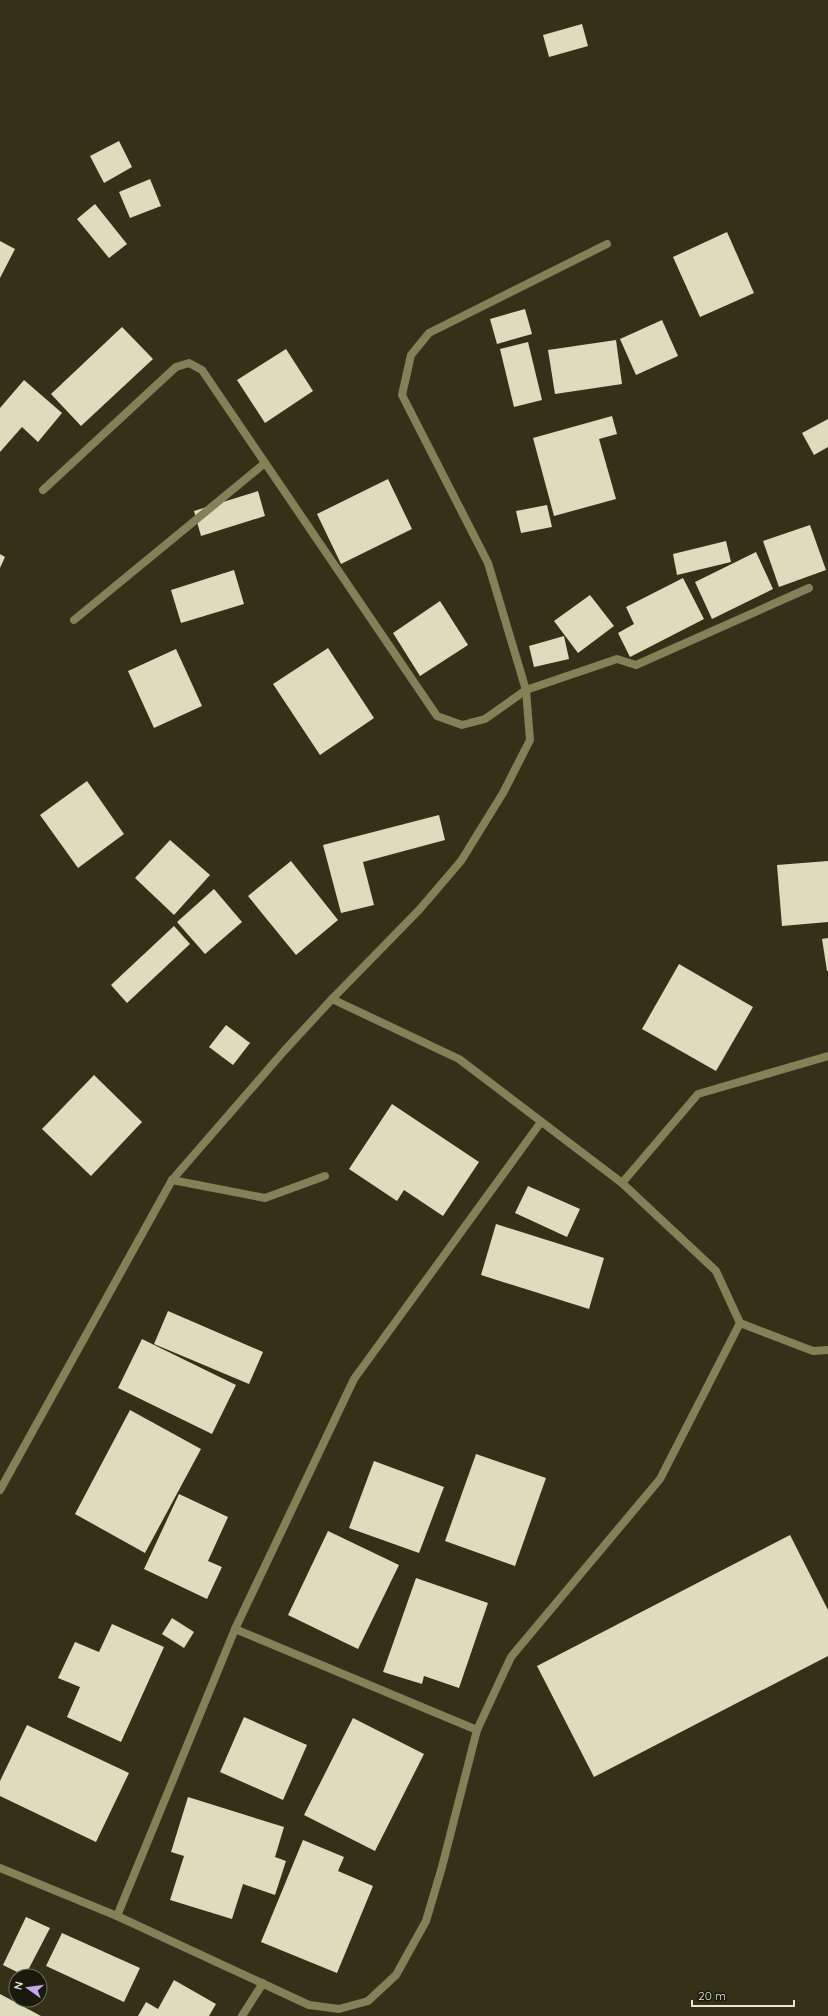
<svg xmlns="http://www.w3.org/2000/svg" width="828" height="2016" font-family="Quicksand,sans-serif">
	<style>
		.building { fill: #ddddbd }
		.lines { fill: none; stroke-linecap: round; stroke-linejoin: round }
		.street { stroke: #828258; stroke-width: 8 }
	</style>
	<rect width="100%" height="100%" fill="#333218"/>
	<!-- building -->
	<g class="building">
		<polygon points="582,24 588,46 549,57 543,35"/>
		<polygon points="119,141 132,167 104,183 90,156"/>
		<polygon points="150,179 161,206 130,218 119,192"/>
		<polygon points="95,204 127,244 109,258 77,219"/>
		<polygon points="727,232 754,293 700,317 673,257"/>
		<polygon points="0,241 15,249 0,278"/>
		<polygon points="525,309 532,334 497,344 490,319"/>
		<polygon points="662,320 678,356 636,375 620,339"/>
		<polygon points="122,327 153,359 81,426 51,394"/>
		<polygon points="616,340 622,384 555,394 548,350"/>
		<polygon points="528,342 542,400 514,407 500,349"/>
		<polygon points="286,349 313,391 265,423 237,380"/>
		<polygon points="24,380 62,413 38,442 22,427 0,452 0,408"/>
		<polygon points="612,416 617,434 599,439 616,499 554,516 533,438"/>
		<polygon points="828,419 828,447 814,455 802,433"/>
		<polygon points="388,479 412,529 341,564 317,514"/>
		<polygon points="258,491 265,516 201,536 194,511"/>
		<polygon points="547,505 552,527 521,533 516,511"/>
		<polygon points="810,525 826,570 779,587 763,541"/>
		<polygon points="726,541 731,562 677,575 673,554"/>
		<polygon points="756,552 773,589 712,619 695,582"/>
		<polygon points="0,554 5,557 0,568"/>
		<polygon points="234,570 244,604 181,623 171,590"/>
		<polygon points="683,578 704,619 630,657 618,633 634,624 626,607"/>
		<polygon points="590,595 614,626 578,653 554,621"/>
		<polygon points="440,601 468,645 420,676 393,633"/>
		<polygon points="564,636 569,659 534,667 529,646"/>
		<polygon points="328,648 374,718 320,755 273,684"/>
		<polygon points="176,649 202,706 154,728 128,671"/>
		<polygon points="87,781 124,834 78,868 40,815"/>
		<polygon points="439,815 445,840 363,862 374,905 341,913 323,845"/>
		<polygon points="170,840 210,875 174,915 135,878"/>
		<polygon points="291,861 338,920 296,955 248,896"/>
		<polygon points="828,861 828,922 782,926 777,865"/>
		<polygon points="214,889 242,922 205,954 177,922"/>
		<polygon points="174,926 190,944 127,1003 111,985"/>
		<polygon points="828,938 828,971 827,971 822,939"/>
		<polygon points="679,964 753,1007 716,1071 642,1029"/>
		<polygon points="226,1025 250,1043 233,1065 209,1047"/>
		<polygon points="94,1075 142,1122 91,1176 42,1129"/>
		<polygon points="392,1104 479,1162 443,1216 404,1190 397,1201 349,1169"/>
		<polygon points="528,1186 580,1209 567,1237 515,1213"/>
		<polygon points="496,1224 604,1258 589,1309 481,1275"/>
		<polygon points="168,1311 263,1352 249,1384 154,1344"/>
		<polygon points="142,1339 236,1385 212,1434 118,1388"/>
		<polygon points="130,1410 201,1449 145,1553 75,1514"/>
		<polygon points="476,1454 546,1478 515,1566 445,1541"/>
		<polygon points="374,1461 444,1487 419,1553 349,1528"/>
		<polygon points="179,1494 228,1517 208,1561 222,1567 207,1599 144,1569"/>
		<polygon points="328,1531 399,1565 358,1649 288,1615"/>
		<polygon points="790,1535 828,1610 828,1656 594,1777 537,1666"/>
		<polygon points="416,1578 488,1603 459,1688 424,1676 422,1684 383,1672"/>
		<polygon points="172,1618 194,1632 184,1648 162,1634"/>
		<polygon points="112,1624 164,1647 121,1742 67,1717 80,1687 58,1678 75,1642 99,1652"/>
		<polygon points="244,1717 307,1745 283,1800 220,1772"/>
		<polygon points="353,1718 424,1754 375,1851 304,1815"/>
		<polygon points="27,1725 129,1773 96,1842 0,1796 0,1781"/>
		<polygon points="188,1797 284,1827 275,1857 286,1861 275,1895 243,1884 232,1919 170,1900 184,1856 171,1852"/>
		<polygon points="303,1840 344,1857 338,1871 373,1886 337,1973 261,1942"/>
		<polygon points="26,1917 50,1928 25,1976 3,1965"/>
		<polygon points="62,1933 140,1968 124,2002 46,1966"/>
		<polygon points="174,1980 216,2004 209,2016 138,2016 146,2002 158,2009"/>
		<polygon points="0,1994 41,2016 0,2016"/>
	</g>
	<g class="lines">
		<!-- street -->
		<g class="street">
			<polyline points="43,490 176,367 189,363 202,370 437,716 462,725 485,719 526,690 617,659 636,665 809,588"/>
			<polyline points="74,620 265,463"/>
			<polyline points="172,1180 265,1198 325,1176"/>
			<polyline points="622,1183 698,1094 828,1056"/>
			<polyline points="740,1323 813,1351 828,1350"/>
			<polyline points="0,1490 172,1180 284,1051 332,999 419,910 461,861 503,793 530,740 526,690 488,563 402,395 411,355 429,333 607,244"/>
			<polyline points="235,1629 477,1730"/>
			<polyline points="0,1868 117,1916 309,2005 339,2009 368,2001 396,1975 426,1921 442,1867 477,1730 511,1657 660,1479 740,1323 716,1271 622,1183 459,1059 332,999"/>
			<polyline points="117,1916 235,1629 354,1379 541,1122"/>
			<polyline points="242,2016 263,1983"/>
		</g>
	</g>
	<!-- north arrow -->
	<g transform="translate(28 1988) rotate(284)"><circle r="19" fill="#19190e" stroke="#6b6b5e"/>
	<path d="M0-3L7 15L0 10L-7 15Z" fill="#c6a6f0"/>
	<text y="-6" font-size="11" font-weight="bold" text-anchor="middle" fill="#e5e6d6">N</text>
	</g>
	<!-- scale -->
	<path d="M692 2000v6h102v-6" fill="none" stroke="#e5e6d6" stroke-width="2"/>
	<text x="698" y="2000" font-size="12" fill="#e5e6d6" stroke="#19190e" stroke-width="3" paint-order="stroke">20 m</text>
</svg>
